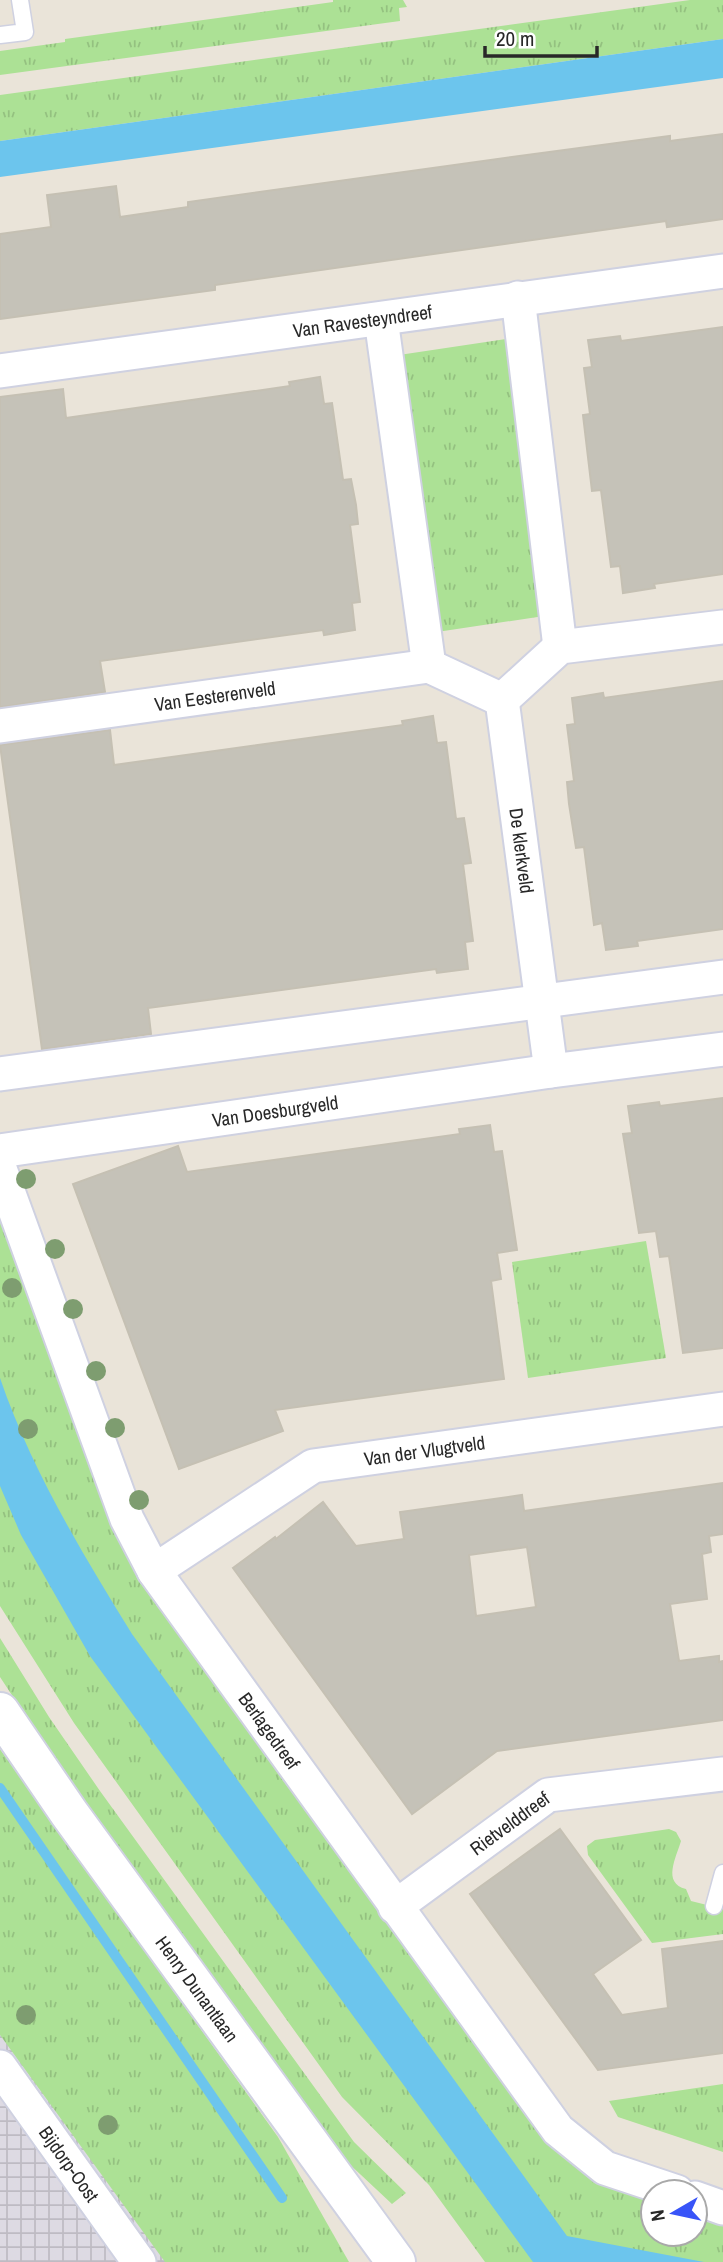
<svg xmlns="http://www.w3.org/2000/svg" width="723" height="2262" font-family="'Archivo Narrow',sans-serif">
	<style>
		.industrial { fill: url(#industrial-grid) }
		.grass { fill: url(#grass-tufts) }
		.water { fill: #6cc5ed }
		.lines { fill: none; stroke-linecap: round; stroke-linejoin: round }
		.stream { stroke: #6cc5ed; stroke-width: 10 }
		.building { fill: #c5c2b8; stroke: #c5c0b3; stroke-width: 2; fill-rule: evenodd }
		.service-casing { stroke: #cfd1e1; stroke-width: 19 }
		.minor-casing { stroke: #cfd1e1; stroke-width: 37 }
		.secondary-casing { stroke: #cfd1e1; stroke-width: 42 }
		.service { stroke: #fff; stroke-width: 16 }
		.minor { stroke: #fff; stroke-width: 33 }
		.secondary { stroke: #fff; stroke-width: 38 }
		.tree { fill: #7e9d70 }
		.labels { text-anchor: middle; stroke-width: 7; stroke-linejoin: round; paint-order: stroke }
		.street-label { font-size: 19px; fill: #282828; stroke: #fff }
	</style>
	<defs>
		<pattern id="industrial-grid" width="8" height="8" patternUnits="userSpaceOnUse" patternTransform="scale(1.75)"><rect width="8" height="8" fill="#dddae3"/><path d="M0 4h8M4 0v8" fill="none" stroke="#bebbc3"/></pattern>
		<pattern id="grass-tufts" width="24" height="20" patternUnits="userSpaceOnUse" patternTransform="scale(1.75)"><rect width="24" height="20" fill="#ace195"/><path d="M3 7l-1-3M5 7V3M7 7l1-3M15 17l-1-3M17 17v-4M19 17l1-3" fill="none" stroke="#94c180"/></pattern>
	</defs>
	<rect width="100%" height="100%" fill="#eae4d9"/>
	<!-- industrial -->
	<polygon class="industrial" points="0,1920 232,2262 0,2262"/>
	<!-- grass -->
	<g class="grass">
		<polygon points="333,0 403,0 407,7 399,8 400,21 0,75 0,51 65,42 65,39 333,2"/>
		<polygon points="690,0 723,0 723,39 0,141 0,95"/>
		<polygon points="506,339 544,616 437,632 399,355"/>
		<polygon points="0,1212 115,1524 558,2148 653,2199 653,2234 695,2234 695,2213 723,2222 723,2262 485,2262 429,2185 342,2097 74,1723 0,1606"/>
		<polygon points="646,1241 666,1358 528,1378 512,1262"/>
		<polygon points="0,1638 49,1717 100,1791 354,2142 406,2193 392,2204 345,2160 58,1765 0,1677"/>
		<polygon points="0,1749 278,2137 349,2262 165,2262 0,2035"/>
		<path d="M 669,1829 L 676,1832 L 681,1841 C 676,1858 662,1883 686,1889 L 691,1901 L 723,1909 L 723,1934 L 652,1943 L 588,1855 L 587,1846 L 595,1840 Z"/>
		<polygon points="723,2084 723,2152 618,2117 609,2101"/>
	</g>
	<!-- water -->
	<g class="water">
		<polygon points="723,39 723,78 0,177 0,141"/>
		<path d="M 0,1378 C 31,1469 82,1553 132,1634 L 567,2236 L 704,2262 L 533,2262 L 90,1656 L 21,1535 L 0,1486 Z"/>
	</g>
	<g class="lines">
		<!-- stream -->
		<polyline class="stream" points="0,1788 282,2198"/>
	</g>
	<!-- building -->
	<g class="building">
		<polygon points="723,134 723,219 667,227 666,221 215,285 215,290 0,319 0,234 51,227 47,195 116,186 120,217 188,207 188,202 505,158 670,136 670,141"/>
		<polygon points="723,327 723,574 654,584 655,588 623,593 620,566 611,567 601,490 592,491 583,415 590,414 584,368 592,367 588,340 620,336 621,341"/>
		<polygon points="320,377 324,404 332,403 343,480 351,479 356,505 358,524 350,525 360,602 352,603 355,630 324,635 323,630 100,661 105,692 0,707 0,397 63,389 66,418 290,386 289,382"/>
		<polygon points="723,681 723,929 637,941 638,946 606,950 602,923 594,925 584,847 576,848 569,804 567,782 574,781 567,725 575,724 572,698 603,693 604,698"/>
		<polygon points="433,716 437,743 446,742 456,819 464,818 471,863 463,864 473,941 465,942 468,969 437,973 436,969 148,1008 151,1034 42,1049 0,745 110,730 114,765 403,725 402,721"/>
		<polygon points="723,1098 723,1348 683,1353 669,1256 660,1257 656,1231 639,1233 623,1134 632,1133 628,1106 659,1102 660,1106"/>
		<polygon points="490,1125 494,1152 502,1151 517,1250 497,1253 501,1279 491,1281 504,1379 275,1410 283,1431 179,1469 73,1184 178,1146 187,1172 460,1134 459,1129"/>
		<path d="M 723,1483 L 723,1534 L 709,1536 L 711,1552 L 702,1554 L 707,1599 L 670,1604 L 679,1661 L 719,1656 L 719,1662 L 723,1661 L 723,1720 L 497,1751 L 412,1814 L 233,1568 L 275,1537 L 276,1539 L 323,1502 L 356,1546 L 404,1539 L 400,1512 L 522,1495 L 524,1511 ZM 527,1547 L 536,1607 L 476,1616 L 469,1555 Z"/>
		<polygon points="560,1829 641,1940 593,1974 622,2015 668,2008 662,1949 723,1941 723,2053 598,2070 577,2041 470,1894"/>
	</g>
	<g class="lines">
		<!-- service casing -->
		<g class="service-casing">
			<g id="service">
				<polyline points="0,35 25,32 20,0"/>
				<polyline points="714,1906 723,1873"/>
			</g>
		</g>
		<!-- minor casing -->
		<g class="minor-casing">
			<g id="minor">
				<polyline points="518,298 560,647"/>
				<polyline points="381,319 429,666"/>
				<path id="s1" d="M 0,371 L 723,271"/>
				<path id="s2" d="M 502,700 L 551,1071"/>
				<path id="s3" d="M 0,726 L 429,666 L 502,700 L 560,647 L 723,627"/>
				<polyline points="0,1074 723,977"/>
				<path id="s4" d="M 0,1151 L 551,1071 L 723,1049"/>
				<path id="s5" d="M 0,1169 L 127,1519 L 154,1571 L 558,2130 L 605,2168 L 677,2192"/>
				<path id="s6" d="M 154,1571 L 313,1466 L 723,1409"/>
				<path id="s7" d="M 395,1907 L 548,1795 L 723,1774"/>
				<path id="s8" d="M 0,2067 L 139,2262"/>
				<polyline points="695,2198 723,2208"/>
			</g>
		</g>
		<!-- secondary casing -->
		<g class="secondary-casing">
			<g id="secondary">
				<path id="s9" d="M 0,1712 L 69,1813 L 396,2262"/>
			</g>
		</g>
		<!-- service -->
		<use href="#service" class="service"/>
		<!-- minor -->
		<use href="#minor" class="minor"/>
		<!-- secondary -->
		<use href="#secondary" class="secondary"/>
	</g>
	<!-- trees -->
	<g class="tree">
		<circle cx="26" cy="1179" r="10"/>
		<circle cx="55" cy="1249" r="10"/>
		<circle cx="12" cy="1288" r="10"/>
		<circle cx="73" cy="1309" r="10"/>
		<circle cx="96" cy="1371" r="10"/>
		<circle cx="115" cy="1428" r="10"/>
		<circle cx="28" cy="1429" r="10"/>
		<circle cx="139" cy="1500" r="10"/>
		<circle cx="26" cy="2015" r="10"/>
		<circle cx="108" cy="2125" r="10"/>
	</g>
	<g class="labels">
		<!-- street labels -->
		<g class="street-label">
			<text dy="7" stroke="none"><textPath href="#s1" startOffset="366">Van Ravesteyndreef</textPath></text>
			<text dy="7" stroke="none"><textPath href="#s3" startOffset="217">Van Eesterenveld</textPath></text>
			<text dy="7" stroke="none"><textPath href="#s2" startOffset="152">De klerkveld</textPath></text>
			<text dy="7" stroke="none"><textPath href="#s4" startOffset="278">Van Doesburgveld</textPath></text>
			<text dy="7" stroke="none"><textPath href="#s6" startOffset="303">Van der Vlugtveld</textPath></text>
			<text dy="7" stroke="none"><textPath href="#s5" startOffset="628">Berlagedreef</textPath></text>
			<text dy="7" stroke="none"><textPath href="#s7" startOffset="142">Rietvelddreef</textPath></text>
			<text dy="7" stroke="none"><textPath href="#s9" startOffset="340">Henry Dunantlaan</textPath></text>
			<text dy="7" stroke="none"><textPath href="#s8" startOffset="119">Bijdorp-Oost</textPath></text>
		</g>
	</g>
	<!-- north arrow -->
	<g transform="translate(674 2213) rotate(261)"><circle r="33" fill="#ffffff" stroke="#a9a9a9" stroke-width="2"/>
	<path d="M0-5L12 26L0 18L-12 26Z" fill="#3854f8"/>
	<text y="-10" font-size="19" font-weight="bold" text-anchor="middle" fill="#282828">N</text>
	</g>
	<!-- scale -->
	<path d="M485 46v10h112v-10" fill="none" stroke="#282828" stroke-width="3.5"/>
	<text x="496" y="46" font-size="21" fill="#282828" stroke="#ffffff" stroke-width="5" paint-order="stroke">20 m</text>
</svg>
